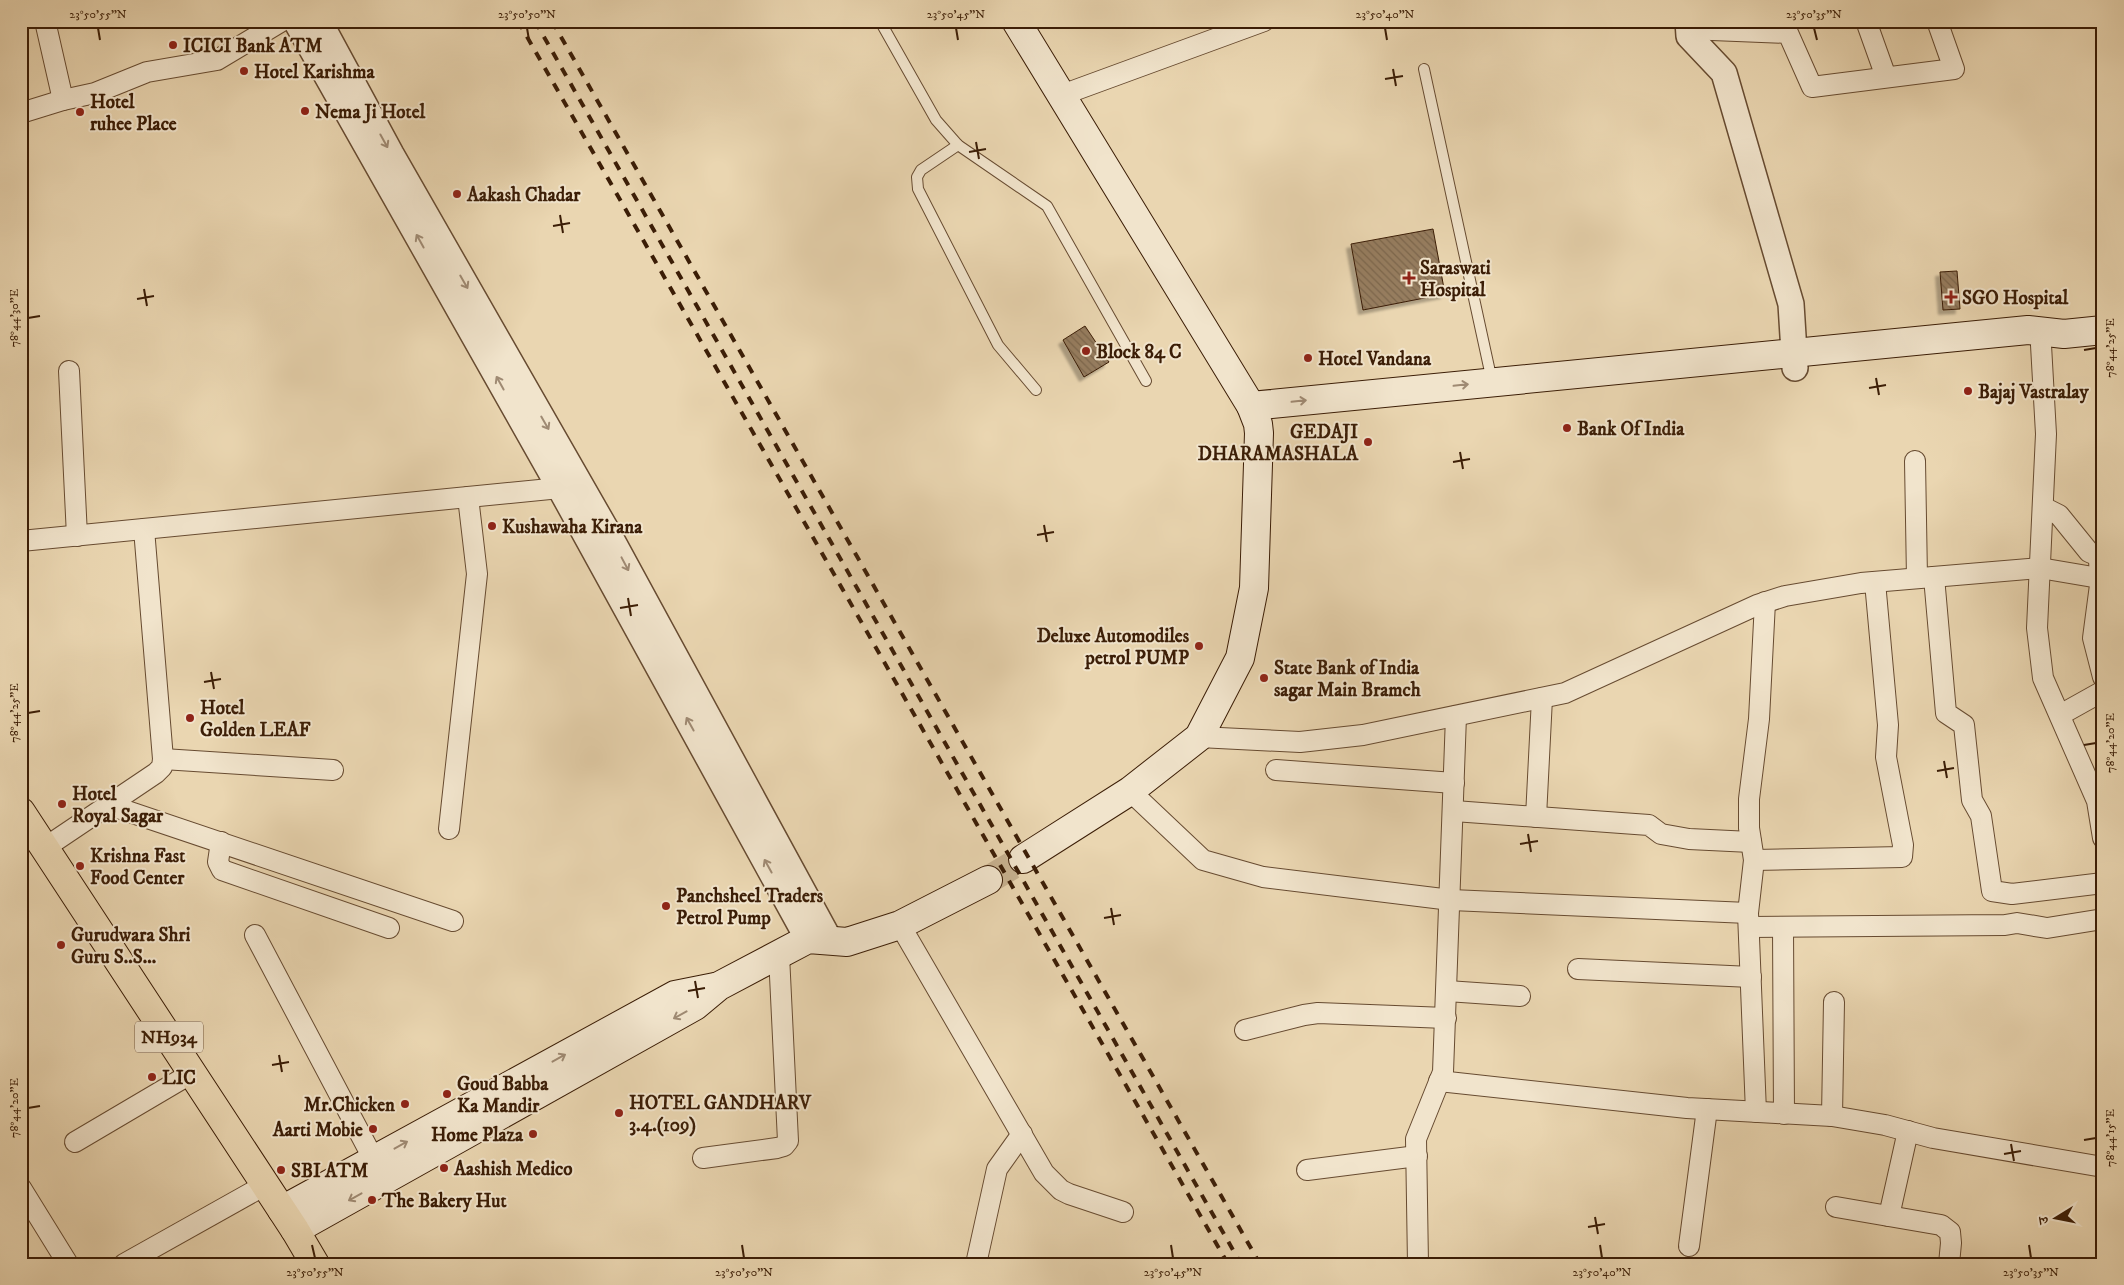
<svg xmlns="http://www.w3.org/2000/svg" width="2124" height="1285" font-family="'IM FELL DW Pica','Noto Serif Devanagari',serif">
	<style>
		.building { fill: url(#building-back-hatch); stroke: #3b1d06; filter: url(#shadow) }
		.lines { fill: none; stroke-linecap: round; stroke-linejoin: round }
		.secondary-tunnel { stroke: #c7b18f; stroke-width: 28; stroke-dasharray: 28 14; stroke-linecap: butt }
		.service-casing { stroke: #674b31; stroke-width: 12 }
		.minor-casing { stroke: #674b31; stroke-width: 22 }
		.tertiary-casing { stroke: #674b31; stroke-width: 28 }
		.secondary-casing { stroke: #3b1d06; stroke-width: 30 }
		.trunk-casing { stroke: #3b1d06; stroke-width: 30 }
		.service { stroke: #f1e4cc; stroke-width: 10 }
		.minor { stroke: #f1e4cc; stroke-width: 20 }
		.tertiary { stroke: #f1e4cc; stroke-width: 25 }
		.secondary { stroke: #f1e4cc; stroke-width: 28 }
		.trunk { stroke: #ead6b1; stroke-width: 28 }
		.rail { stroke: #3b1d06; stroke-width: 4; stroke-dasharray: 9 9; stroke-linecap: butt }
		.oneway { stroke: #9f8a73 }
		.ticks { fill: none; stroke: #3b1d06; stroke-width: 2 }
		.poi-dot { fill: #8f2418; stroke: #f1e4cc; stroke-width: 2 }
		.labels { text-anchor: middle; stroke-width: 4; stroke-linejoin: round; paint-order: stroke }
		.shield { fill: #f1e4cc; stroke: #725941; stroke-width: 1 }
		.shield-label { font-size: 18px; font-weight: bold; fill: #3b1d06 }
		.poi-label { font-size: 19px; font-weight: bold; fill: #3b1d06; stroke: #f1e4cc; text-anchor: start }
		.neatline { fill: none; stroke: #3b1d06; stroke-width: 2 }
		.ticks-label { font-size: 12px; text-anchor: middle; fill: #3b1d06 }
	</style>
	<defs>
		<pattern id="building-back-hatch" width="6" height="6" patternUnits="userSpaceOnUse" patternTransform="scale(1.25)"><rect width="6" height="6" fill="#967d5f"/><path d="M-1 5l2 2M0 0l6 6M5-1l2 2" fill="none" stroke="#7c664c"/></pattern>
		<filter id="shadow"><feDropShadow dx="-4.5" dy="4.5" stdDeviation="1" flood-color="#0004"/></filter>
	</defs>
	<rect width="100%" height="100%" fill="#ead6b1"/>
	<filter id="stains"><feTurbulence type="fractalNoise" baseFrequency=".004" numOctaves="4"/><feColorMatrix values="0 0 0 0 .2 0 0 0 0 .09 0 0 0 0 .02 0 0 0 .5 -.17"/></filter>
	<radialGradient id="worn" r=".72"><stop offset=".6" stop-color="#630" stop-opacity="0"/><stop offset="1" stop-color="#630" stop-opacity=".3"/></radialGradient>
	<!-- building -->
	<g class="building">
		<polygon points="1433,229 1445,294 1363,310 1351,244"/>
		<polygon points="1957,271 1960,309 1943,310 1940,272"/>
		<polygon points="1085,326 1109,362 1084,377 1063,340"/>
	</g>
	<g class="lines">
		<!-- secondary-tunnel -->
		<polyline class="secondary-tunnel" points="988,880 1023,859"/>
		<!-- service casing -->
		<g class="service-casing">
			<g id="service">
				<polyline points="880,21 936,120 958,145 1047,206 1146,381"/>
				<polyline points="1424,69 1492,381"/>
				<polyline points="958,145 921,170 917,177 918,189 998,345 1036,390"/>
			</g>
		</g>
		<!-- minor casing -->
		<g class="minor-casing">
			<g id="minor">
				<polyline points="45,21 63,100"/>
				<polyline points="1866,21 1886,77"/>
				<polyline points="1687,29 1788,33 1812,87 1954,69 1937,21"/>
				<polyline points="1062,95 1264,21"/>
				<polyline points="21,113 63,100 95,93 147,72 217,60 282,21"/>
				<polyline points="2041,345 2046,434 2037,628 2043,678 2097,801 2103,838"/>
				<polyline points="69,371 77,536"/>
				<polyline points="1915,461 1917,578"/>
				<polyline points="2043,507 2059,515 2089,552 2103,558"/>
				<polyline points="21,541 560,488"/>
				<polyline points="2099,558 2100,585 2093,638 2103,677"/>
				<polyline points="1934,577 1946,713 1964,725 1972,800 1981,816 1992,891 2012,894 2103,883"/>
				<polyline points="2060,715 2103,691"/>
				<polyline points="1199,737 1300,742 1363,735 1565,693 1757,605 1785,596 1861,583 2040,568 2099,578"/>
				<polyline points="163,759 333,770"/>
				<polyline points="1276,770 1454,783"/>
				<polyline points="1130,791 1203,860 1263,877 1451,900 1748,913"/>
				<polyline points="109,805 453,921"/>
				<polyline points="1454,811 1649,825 1661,834 1689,839 1751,842"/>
				<polyline points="1536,817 1542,698"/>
				<polyline points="449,829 477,574 468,497"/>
				<polyline points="221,842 218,862 222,870 389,928"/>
				<polyline points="46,847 156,773 162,767 163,759 144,529"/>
				<polyline points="1754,860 1902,857 1903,845 1886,757 1888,725 1875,582"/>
				<polyline points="900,925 1044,1173 1061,1190 1069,1194 1123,1212"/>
				<polyline points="1749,927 2005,925 2017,923 2047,928 2103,919"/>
				<polyline points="1783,927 1784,1114"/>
				<polyline points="255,935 374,1160"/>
				<polyline points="1578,969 1751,977"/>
				<polyline points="1447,991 1520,996"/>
				<polyline points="1245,1030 1304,1015 1318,1013 1446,1018"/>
				<polyline points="1439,1081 1687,1108 1832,1116 1885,1125 1933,1138 2103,1167"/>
				<polyline points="1756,1112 1748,913 1754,860 1749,828 1749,799 1759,719 1765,602"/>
				<polyline points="1832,1116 1834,1002"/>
				<polyline points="75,1142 192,1073"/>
				<polyline points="703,1158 777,1148 784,1146 788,1141 779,955"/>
				<polyline points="1307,1170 1417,1156"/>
				<polyline points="21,1188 68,1264"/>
				<polyline points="1836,1207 1941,1225 1950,1232 1951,1243 1949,1264"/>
				<polyline points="1889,1216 1908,1131"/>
				<polyline points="1689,1246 1707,1109"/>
				<polyline points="124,1264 265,1185"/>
				<polyline points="976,1264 997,1169 1022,1134"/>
				<polyline points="1418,1264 1416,1139 1443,1072 1456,716"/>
			</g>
		</g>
		<!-- tertiary casing -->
		<g class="tertiary-casing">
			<g id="tertiary">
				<polyline points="296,21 560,488 808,939"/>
				<polyline points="319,21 391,154 608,533 830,941"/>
				<polyline points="1688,21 1689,36 1724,73 1791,304 1795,368"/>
			</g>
		</g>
		<!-- secondary casing -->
		<g class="secondary-casing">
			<g id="secondary">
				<polyline points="1016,21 1251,406 1258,424 1259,433 1254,588 1240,658 1199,737 1130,791 1023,859"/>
				<polyline points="1251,406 2028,330 2064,334 2103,330"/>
				<polyline points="282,1210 675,995 715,987"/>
				<polyline points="295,1230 695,1006 719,986 808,939 847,942 900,925 988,880"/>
			</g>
		</g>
		<!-- trunk casing -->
		<g class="trunk-casing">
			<polyline id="trunk" points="21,812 295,1230 315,1264"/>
		</g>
		<!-- service -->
		<use href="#service" class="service"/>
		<!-- minor -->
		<use href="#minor" class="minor"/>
		<!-- tertiary -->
		<use href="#tertiary" class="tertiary"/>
		<!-- secondary -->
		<use href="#secondary" class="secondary"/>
		<!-- trunk -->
		<use href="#trunk" class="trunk"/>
		<!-- rail -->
		<g class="rail">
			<polyline points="518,21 1228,1264"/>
			<polyline points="535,21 1241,1264"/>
			<polyline points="552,21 1260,1264"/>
		</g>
	</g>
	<!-- one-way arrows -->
	<defs><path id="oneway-shaft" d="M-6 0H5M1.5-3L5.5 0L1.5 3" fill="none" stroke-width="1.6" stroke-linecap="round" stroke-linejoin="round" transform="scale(1.25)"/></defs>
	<g class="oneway">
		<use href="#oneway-shaft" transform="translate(384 141) rotate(61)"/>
		<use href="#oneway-shaft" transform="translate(420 241) rotate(-119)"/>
		<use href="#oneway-shaft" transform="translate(464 282) rotate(60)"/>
		<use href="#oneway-shaft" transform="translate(500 383) rotate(-119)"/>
		<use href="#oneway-shaft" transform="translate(1461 385) rotate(-6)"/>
		<use href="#oneway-shaft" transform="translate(1299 401) rotate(-6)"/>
		<use href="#oneway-shaft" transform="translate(545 423) rotate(60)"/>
		<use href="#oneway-shaft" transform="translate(625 564) rotate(62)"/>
		<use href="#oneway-shaft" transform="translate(690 724) rotate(-119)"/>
		<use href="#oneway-shaft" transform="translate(768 866) rotate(-119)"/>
		<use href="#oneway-shaft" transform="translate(680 1015) rotate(151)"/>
		<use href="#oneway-shaft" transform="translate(559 1058) rotate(-29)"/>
		<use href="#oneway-shaft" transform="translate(401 1145) rotate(-29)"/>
		<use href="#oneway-shaft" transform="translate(355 1197) rotate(151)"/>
	</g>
	<!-- ticks -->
	<path class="ticks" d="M 98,28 L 100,40M 527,28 L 529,40M 956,28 L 958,40M 1385,28 L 1387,40M 1814,28 L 1817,40M 1393,69 L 1396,86M 1385,79 L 1403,76M 976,142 L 979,159M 969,152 L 986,149M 560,215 L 563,233M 553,226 L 570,223M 144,289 L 147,306M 137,299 L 154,296M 28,318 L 40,316M 2084,350 L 2096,348M 1876,378 L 1879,395M 1869,388 L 1886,385M 1460,452 L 1463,469M 1453,462 L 1470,459M 1044,525 L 1047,542M 1037,535 L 1054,532M 628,598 L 631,616M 620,608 L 638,605M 211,672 L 214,689M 204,682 L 221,679M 28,713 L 40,711M 2084,745 L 2096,743M 1944,761 L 1947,778M 1937,771 L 1954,768M 1528,834 L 1531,852M 1520,844 L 1538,841M 1111,908 L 1114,925M 1104,918 L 1121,915M 695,981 L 698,998M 688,991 L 705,988M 279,1055 L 282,1072M 272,1065 L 289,1062M 28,1108 L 40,1106M 2084,1140 L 2096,1138M 2011,1144 L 2014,1161M 2004,1154 L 2021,1151M 1595,1217 L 1598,1234M 1588,1227 L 1605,1224M 312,1245 L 315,1258M 742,1245 L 744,1258M 1171,1245 L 1173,1258M 1600,1245 L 1602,1258M 2029,1245 L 2031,1258"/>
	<!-- markers -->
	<g class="poi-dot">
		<circle cx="173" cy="45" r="5"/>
		<circle cx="244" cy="71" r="5"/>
		<circle cx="305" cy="111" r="5"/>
		<circle cx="80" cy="112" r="5"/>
		<circle cx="457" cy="194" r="5"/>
		<path d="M1406.5 270.5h5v5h5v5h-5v5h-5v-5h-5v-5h5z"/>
		<path d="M1948.5 289.5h5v5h5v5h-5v5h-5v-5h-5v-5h5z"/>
		<circle cx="1086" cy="351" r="5"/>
		<circle cx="1308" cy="358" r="5"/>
		<circle cx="1968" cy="391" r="5"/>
		<circle cx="1567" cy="428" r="5"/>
		<circle cx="1368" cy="442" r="5"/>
		<circle cx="492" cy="526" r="5"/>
		<circle cx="1199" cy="646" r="5"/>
		<circle cx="1264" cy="678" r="5"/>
		<circle cx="190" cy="718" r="5"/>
		<circle cx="62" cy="804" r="5"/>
		<circle cx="80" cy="866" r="5"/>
		<circle cx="666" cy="906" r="5"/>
		<circle cx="61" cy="945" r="5"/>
		<circle cx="152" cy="1077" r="5"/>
		<circle cx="447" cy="1094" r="5"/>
		<circle cx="405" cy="1104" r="5"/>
		<circle cx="619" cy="1113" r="5"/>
		<circle cx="373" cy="1129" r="5"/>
		<circle cx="533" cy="1134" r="5"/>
		<circle cx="444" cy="1168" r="5"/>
		<circle cx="281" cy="1170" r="5"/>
		<circle cx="372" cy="1200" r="5"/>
	</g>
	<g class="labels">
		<!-- shield labels -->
		<rect class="shield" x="135" y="1021.5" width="68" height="31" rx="4"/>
		<g class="shield-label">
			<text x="169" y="1043">NH934</text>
		</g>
		<!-- poi labels -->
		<g class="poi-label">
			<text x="183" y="52">ICICI Bank ATM</text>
			<text x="254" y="78">Hotel Karishma</text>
			<text x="90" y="108">Hotel<tspan x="90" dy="22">ruhee Place</tspan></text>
			<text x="315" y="118">Nema Ji Hotel</text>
			<text x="467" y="201">Aakash Chadar</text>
			<text x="1420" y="274">Saraswati<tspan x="1420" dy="22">Hospital</tspan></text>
			<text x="1962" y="304">SGO Hospital</text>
			<text x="1096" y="358">Block 84 C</text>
			<text x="1318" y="365">Hotel Vandana</text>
			<text x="1978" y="398">Bajaj Vastralay</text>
			<text x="1577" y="435">Bank Of India</text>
			<text x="1358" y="438" text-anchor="end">GEDAJI<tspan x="1358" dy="22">DHARAMASHALA</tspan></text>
			<text x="502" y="533">Kushawaha Kirana</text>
			<text x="1189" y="642" text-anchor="end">Deluxe Automodiles<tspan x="1189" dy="22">petrol PUMP</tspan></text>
			<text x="1274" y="674">State Bank of India<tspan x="1274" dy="22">sagar Main Bramch</tspan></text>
			<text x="200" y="714">Hotel<tspan x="200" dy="22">Golden LEAF</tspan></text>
			<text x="72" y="800">Hotel<tspan x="72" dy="22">Royal Sagar</tspan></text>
			<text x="90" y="862">Krishna Fast<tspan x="90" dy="22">Food Center</tspan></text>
			<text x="676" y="902">Panchsheel Traders<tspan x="676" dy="22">Petrol Pump</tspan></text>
			<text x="71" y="941">Gurudwara Shri<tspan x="71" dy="22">Guru S..S...</tspan></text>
			<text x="162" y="1084">LIC</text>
			<text x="457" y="1090">Goud Babba<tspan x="457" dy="22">Ka Mandir</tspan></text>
			<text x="629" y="1109">HOTEL GANDHARV<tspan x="629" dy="22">3.4.(109)</tspan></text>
			<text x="395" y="1111" text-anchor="end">Mr.Chicken</text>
			<text x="363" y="1136" text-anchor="end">Aarti Mobie</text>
			<text x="523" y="1141" text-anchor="end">Home Plaza</text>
			<text x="454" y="1175">Aashish Medico</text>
			<text x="291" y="1177">SBI ATM</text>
			<text x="382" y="1207">The Bakery Hut</text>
		</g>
	</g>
	<!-- margin -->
	<rect width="2124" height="1285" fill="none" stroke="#ead6b1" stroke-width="55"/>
	<!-- north arrow -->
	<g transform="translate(2056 1218) rotate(260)" stroke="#f1e4cc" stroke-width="4" paint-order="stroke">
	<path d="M0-4L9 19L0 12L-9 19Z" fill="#3b1d06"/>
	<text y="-8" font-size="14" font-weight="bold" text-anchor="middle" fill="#3b1d06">उ</text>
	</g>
	<rect x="28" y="28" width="2068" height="1230" class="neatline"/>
	<g class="ticks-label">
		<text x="98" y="18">23°50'55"N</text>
		<text x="527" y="18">23°50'50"N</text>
		<text x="956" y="18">23°50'45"N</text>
		<text x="1385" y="18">23°50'40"N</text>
		<text x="1814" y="18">23°50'35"N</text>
		<text transform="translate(14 318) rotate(-90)" y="4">78°44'30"E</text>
		<text transform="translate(2110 348) rotate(-90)" y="4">78°44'25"E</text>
		<text transform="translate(14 713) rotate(-90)" y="4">78°44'25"E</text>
		<text transform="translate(2110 743) rotate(-90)" y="4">78°44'20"E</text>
		<text transform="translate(14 1108) rotate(-90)" y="4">78°44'20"E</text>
		<text transform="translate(2110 1138) rotate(-90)" y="4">78°44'15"E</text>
		<text x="315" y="1276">23°50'55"N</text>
		<text x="744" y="1276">23°50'50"N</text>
		<text x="1173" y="1276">23°50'45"N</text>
		<text x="1602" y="1276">23°50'40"N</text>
		<text x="2031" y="1276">23°50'35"N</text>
	</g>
	<rect width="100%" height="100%" filter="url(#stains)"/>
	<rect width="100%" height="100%" fill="url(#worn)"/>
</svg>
